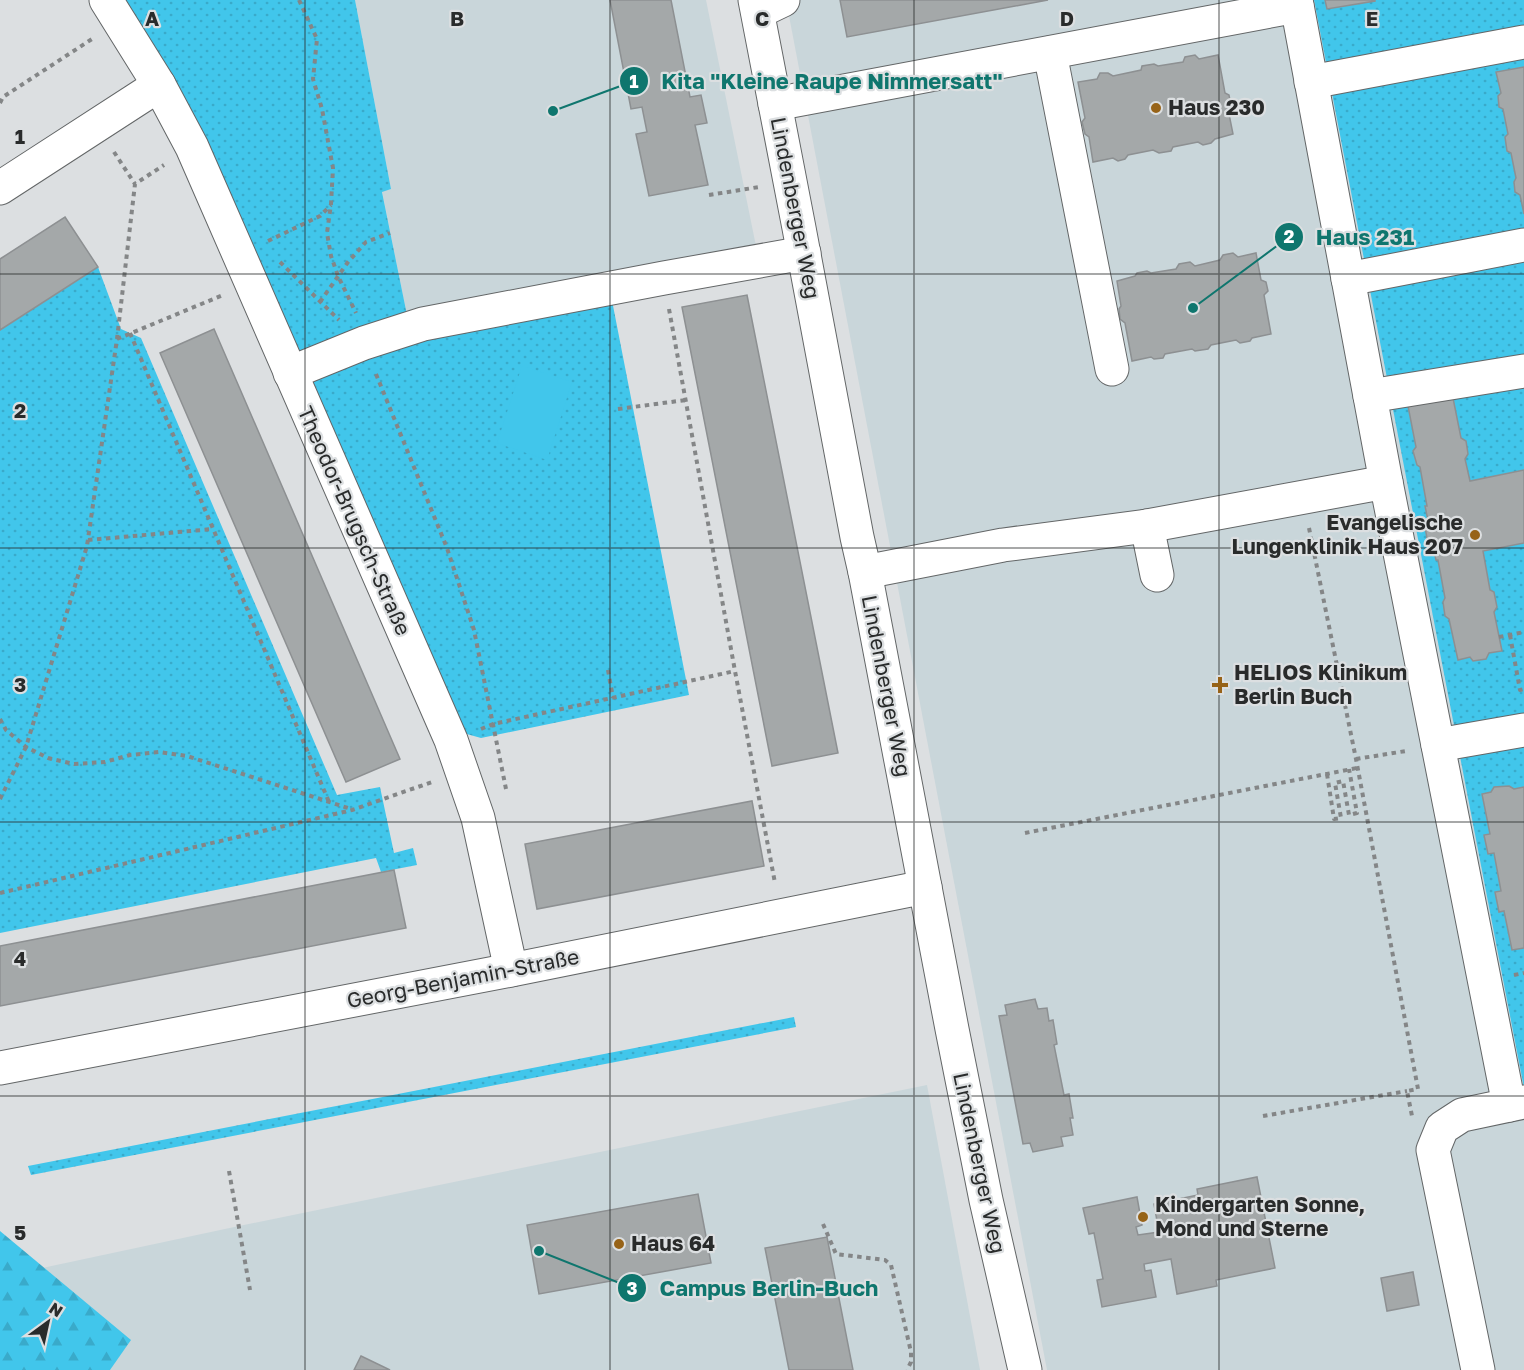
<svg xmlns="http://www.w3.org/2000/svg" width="1524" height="1370" font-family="'Golos Text',sans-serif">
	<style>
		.built { fill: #c9d6da }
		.grass { fill: url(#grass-dots) }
		.forest { fill: url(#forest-firs) }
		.garden { fill: #41c6eb }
		.building { fill: #a4a8a9; stroke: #8d9092; stroke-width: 1.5 }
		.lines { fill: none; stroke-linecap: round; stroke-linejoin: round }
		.minor-casing { stroke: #636667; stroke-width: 35 }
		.path { stroke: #848687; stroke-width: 4; stroke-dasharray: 4.5 4.5; stroke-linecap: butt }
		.minor { stroke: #fff; stroke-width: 33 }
		.grid { fill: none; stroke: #292b2b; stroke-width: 1.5; stroke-opacity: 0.55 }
		.poi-dot { fill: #976318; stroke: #dcdfe1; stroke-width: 2 }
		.labels { text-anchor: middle; stroke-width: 4.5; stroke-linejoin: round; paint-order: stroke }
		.poi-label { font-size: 21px; font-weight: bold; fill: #292b2b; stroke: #dcdfe1; text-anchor: start }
		.street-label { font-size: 21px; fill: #292b2b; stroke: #dcdfe1 }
		.grid-label { font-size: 20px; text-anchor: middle; font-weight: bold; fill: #292b2b; stroke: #dcdfe1; stroke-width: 4.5; stroke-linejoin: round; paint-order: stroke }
		.leader { fill: none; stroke: #0f766e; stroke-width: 2 }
		.callout-dot { fill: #0f766e; stroke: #dcdfe1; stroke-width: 2 }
		.mark-label { font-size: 18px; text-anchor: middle; font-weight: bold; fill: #fff }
		.callout-label { font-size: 22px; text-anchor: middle; font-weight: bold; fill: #0f766e; stroke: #dcdfe1; stroke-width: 4.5; stroke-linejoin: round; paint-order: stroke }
	</style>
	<defs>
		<pattern id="grass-dots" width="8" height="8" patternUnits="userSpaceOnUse" patternTransform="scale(1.5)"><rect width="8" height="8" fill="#41c6eb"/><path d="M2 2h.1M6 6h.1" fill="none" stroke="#39aaca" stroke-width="1.8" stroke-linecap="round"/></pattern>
		<pattern id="forest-firs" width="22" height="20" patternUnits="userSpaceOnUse" patternTransform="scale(1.5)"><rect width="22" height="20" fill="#41c6eb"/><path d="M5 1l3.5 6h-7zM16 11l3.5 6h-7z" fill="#39aaca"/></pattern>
	</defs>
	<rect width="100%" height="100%" fill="#dcdfe1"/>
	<!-- built -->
	<g class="built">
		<polygon points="355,0 706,0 757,251 408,320 382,191 391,189"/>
		<polygon points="786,0 1524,0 1524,1370 1047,1370"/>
		<polygon points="927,1085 980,1370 0,1370 0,1277 239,1226"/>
	</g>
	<!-- grass -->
	<g class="grass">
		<polygon points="118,0 355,0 391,189 382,192 408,320 608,280 689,695 481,738 456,731"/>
		<polygon points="1314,0 1524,0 1524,1088"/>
		<polygon points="98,267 121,329 141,338 337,795 380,787 394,853 413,848 417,865 381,872 376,858 0,933 0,330"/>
		<polygon points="794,1017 796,1027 31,1175 28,1166"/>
	</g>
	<!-- forest -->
	<polygon class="forest" points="0,1231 131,1340 110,1370 0,1370"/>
	<!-- garden -->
	<polygon class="garden" points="522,366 572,382 547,460 497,443"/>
	<!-- building -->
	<g class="building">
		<polygon points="610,0 671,0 690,97 701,95 707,123 695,125 708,185 649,196 636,134 647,132 642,107 631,109"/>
		<polygon points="840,0 1048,0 847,37"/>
		<polygon points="1325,0 1375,0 1375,1 1327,9"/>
		<polygon points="1195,55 1199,59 1218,55 1225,93 1229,95 1231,106 1228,109 1233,134 1215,139 1211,143 1203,145 1198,142 1173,147 1171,151 1159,153 1153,150 1128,155 1125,159 1118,161 1113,158 1093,162 1089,137 1085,134 1082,122 1085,118 1078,82 1097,79 1100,73 1108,73 1113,76 1141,70 1142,66 1154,64 1158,66 1183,62 1185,57"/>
		<polygon points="1524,67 1524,214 1520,195 1515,192 1514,182 1516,178 1511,153 1507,151 1505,137 1508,134 1503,109 1499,107 1498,96 1501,93 1496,72"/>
		<polygon points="65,217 98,267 0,330 0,259"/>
		<polygon points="1233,253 1238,257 1256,253 1261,280 1266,282 1268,291 1264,295 1271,334 1252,338 1250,341 1240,343 1236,340 1211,345 1208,349 1195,351 1192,349 1165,354 1163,358 1154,359 1151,357 1132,361 1125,323 1120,319 1119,309 1121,306 1117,281 1135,276 1137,273 1147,271 1151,273 1176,269 1179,264 1190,262 1195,266 1220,260 1223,255"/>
		<polygon points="747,295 838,753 772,766 682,307"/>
		<polygon points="214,329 400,759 346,782 160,353"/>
		<polygon points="1453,398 1461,438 1466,441 1468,454 1465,459 1470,481 1524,470 1524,543 1483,551 1490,590 1494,592 1497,607 1494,612 1502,651 1489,653 1486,659 1473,661 1470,657 1458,660 1449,619 1445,616 1443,602 1445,598 1438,560 1436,560 1432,543 1428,544 1425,527 1429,525 1425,506 1427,506 1420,467 1417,465 1413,451 1416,447 1408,406"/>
		<polygon points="1509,786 1514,789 1524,787 1524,948 1512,950 1504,911 1499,912 1495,892 1501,891 1494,853 1488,854 1484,835 1490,834 1482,794 1491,792 1494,787"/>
		<polygon points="752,801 764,866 537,909 525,844"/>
		<polygon points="394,870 406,928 0,1006 0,946"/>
		<polygon points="1035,999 1038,1009 1047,1008 1049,1021 1053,1020 1057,1044 1054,1045 1064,1095 1069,1094 1073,1118 1070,1118 1073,1135 1061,1137 1063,1146 1033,1152 1030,1143 1023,1144 999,1016 1007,1015 1005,1005"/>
		<polygon points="1257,1177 1275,1268 1216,1280 1217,1286 1177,1294 1171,1259 1144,1264 1145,1271 1151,1270 1156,1297 1102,1307 1097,1280 1103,1279 1094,1233 1089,1234 1083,1208 1137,1197 1142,1225 1136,1227 1138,1235 1159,1232 1154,1204 1198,1195 1197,1189"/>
		<polygon points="698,1194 711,1263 539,1294 527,1225"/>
		<polygon points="827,1237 853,1370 789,1370 765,1248"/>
		<polygon points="1413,1272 1419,1305 1387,1311 1381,1278"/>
		<polygon points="361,1356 390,1370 354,1370"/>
	</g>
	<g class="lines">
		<!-- minor casing -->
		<g class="minor-casing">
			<g id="minor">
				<polyline points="106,0 159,85 192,147 451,740 478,818 511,970"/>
				<polyline points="755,0 799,228 857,537 865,572 952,1029 986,1200 1025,1370"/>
				<polyline points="1296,0 1386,482 1509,1105"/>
				<polyline points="758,12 783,0"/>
				<polyline points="1050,53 1112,369"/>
				<polyline points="1311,82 1524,42"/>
				<polyline points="775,104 1297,6"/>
				<polyline points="0,188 159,85"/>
				<polyline points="1348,279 1524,245"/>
				<polyline points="290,373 364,343 423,324 664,278 804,253"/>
				<polyline points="1370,396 1524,371"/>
				<polyline points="1147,526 1157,575"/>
				<polyline points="865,572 1003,545 1147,526 1386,482"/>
				<polyline points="1438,745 1524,730"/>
				<polyline points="0,1068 511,970 925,887"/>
				<polyline points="1478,1370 1433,1150 1442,1128 1462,1115 1524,1102"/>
			</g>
		</g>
		<!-- path -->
		<g class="path">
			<polyline points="299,0 317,39 313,79 322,109 333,168 331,204 327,233 331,256 338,276 356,313"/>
			<polyline points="0,103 3,97 92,39"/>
			<polyline points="114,152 135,184"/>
			<polyline points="709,195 759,187"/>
			<polyline points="268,241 320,216 331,205"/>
			<polyline points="280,262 339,320"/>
			<polyline points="320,302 348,262 366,242 390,233"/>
			<polyline points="669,309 735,671 775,883"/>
			<polyline points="130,333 329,802"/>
			<polyline points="117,339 223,295"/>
			<polyline points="376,374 447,548 474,630 506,789"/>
			<polyline points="618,409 686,400"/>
			<polyline points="1309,528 1356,759 1418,1089 1407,1091 1412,1116"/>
			<polyline points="88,540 213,529"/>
			<polyline points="1510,635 1520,690 1524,689"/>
			<polyline points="1499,637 1524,632"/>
			<polyline points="608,670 613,698"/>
			<polyline points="0,719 6,730 26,747 48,758 74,764 105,762 130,755 159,752 187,756 351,809"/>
			<polyline points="481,729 493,724 735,671"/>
			<polyline points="1356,759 1406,751"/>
			<polyline points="1327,774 1334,819 1341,818 1335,783 1343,781 1349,815 1357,813 1349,769"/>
			<polyline points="0,799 26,747 87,546 117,339 135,184 164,165"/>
			<polyline points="1025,833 1357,768"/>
			<polyline points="0,893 352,810 432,782"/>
			<polyline points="1514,975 1524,973"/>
			<polyline points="1263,1116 1407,1091"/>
			<polyline points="229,1171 250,1290"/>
			<polyline points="823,1224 836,1254 885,1260 891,1265 911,1352 911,1362 907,1370"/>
		</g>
		<!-- minor -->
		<use href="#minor" class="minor"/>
	</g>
	<!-- grid -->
	<path class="grid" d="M 305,0 L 305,1370M 610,0 L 610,1370M 914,0 L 914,1370M 1219,0 L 1219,1370M 0,274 L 1524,274M 0,548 L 1524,548M 0,822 L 1524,822M 0,1096 L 1524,1096"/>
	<!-- markers -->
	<g class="poi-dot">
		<circle cx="1156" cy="108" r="6"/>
		<circle cx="1475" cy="535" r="6"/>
		<path d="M1217 676h6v6h6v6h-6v6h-6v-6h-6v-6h6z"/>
		<circle cx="1143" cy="1217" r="6"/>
		<circle cx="619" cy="1244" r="6"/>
	</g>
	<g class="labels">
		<!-- poi labels -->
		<g class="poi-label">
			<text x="1168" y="115">Haus 230</text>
			<text x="1463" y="530" text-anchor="end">Evangelische<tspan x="1463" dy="24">Lungenklinik Haus 207</tspan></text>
			<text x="1234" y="680">HELIOS Klinikum<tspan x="1234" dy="24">Berlin Buch</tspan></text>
			<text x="1155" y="1212">Kindergarten Sonne,<tspan x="1155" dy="24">Mond und Sterne</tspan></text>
			<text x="631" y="1251">Haus 64</text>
		</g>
		<!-- street labels -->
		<g class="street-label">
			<text transform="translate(795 208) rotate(79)" y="7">Lindenberger Weg</text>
			<text transform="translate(354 521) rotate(66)" y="7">Theodor-Brugsch-Straße</text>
			<text transform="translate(886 686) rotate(79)" y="7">Lindenberger Weg</text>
			<text transform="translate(463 979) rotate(-11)" y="7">Georg-Benjamin-Straße</text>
			<text transform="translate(979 1163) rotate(78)" y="7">Lindenberger Weg</text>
		</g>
	</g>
	<g class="grid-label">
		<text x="152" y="26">A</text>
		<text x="457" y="26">B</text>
		<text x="762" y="26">C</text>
		<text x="1067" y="26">D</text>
		<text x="1372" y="26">E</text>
		<text x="20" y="144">1</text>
		<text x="20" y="418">2</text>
		<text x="20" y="692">3</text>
		<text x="20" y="966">4</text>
		<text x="20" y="1240">5</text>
	</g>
	<!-- callouts -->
	<path class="leader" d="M553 111L634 81M1193 308L1289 237M539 1251L632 1288"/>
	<g class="callout-dot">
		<circle cx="553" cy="111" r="6"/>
		<circle cx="1193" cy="308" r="6"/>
		<circle cx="539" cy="1251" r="6"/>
		<circle cx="634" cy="81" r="15"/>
		<circle cx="1289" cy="237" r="15"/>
		<circle cx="632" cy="1288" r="15"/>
	</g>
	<g class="mark-label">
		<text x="634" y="88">1</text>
		<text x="1289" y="243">2</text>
		<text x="632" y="1295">3</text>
	</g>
	<g class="callout-label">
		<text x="832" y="89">Kita "Kleine Raupe Nimmersatt"</text>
		<text x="1365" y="245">Haus 231</text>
		<text x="769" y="1296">Campus Berlin-Buch</text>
	</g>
	<!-- north arrow -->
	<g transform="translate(48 1322) rotate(33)" stroke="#dcdfe1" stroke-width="4.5" paint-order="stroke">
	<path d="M0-4.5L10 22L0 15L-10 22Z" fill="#292b2b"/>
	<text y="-9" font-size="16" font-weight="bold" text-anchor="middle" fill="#292b2b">N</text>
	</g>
</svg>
